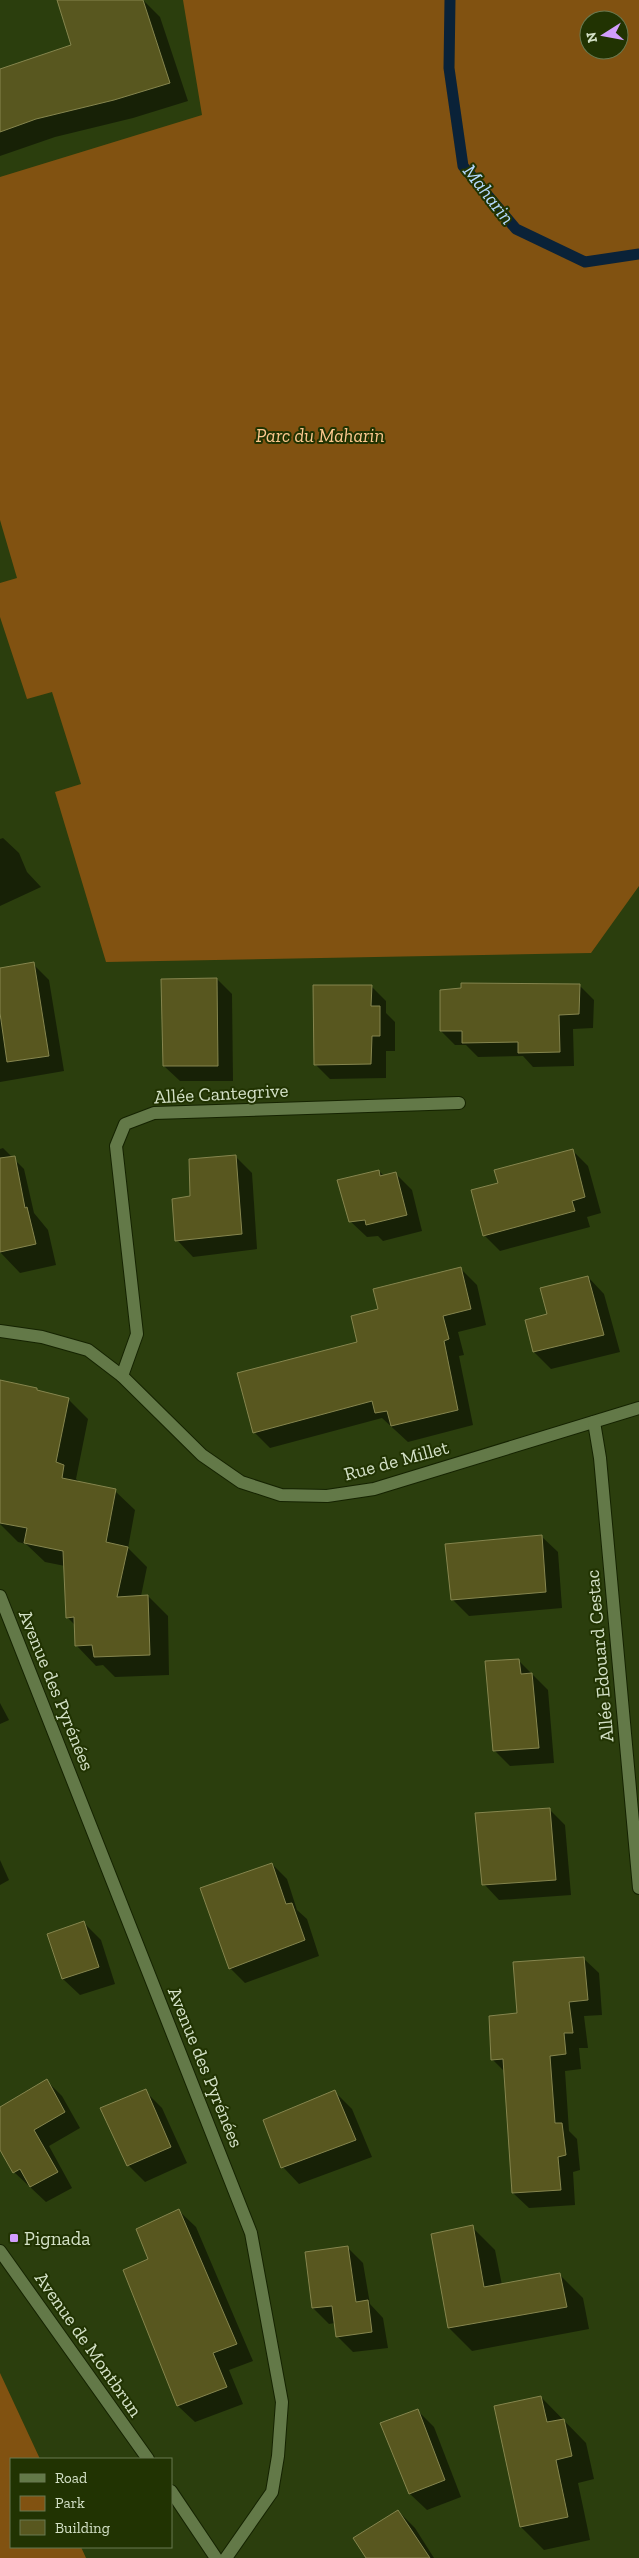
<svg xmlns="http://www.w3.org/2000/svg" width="639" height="2558" font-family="'Zilla Slab',serif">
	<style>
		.green { fill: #815211; fill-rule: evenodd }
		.shadow { fill: #0007 }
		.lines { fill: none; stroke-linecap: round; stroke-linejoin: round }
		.stream { stroke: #0a2238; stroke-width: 11 }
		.building { fill: #58571f; stroke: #85854e }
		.minor-casing { stroke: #152301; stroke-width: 14 }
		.tertiary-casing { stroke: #152301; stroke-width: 14 }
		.minor { stroke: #637948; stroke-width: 12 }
		.tertiary { stroke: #637948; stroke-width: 12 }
		.poi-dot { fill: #d29dfd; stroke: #213302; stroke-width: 2 }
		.labels { text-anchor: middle; stroke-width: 4; stroke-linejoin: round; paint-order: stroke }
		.park-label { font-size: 19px; font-style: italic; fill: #fdc88f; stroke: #213302 }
		.street-label { font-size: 19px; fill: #d4e1c7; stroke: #213302 }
		.poi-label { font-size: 19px; fill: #d4e1c7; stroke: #213302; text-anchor: start }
		.water-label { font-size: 20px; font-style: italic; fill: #b4d8fc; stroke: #213302 }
	</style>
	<rect width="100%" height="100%" fill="#2b3e0d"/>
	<!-- green -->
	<g class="green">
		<path d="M 183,0 L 639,0 L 639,886 L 591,953 L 106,962 L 55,792 L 81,784 L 52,692 L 27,699 L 0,617 L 0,583 L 17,578 L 0,520 L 0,177 L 202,115 ZM 589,20 L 619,20 L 619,50 L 589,50 Z"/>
		<polygon points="0,2373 40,2459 11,2459 11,2547 81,2547 86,2558 0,2558"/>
	</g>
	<!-- shadow -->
	<g class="shadow">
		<polygon points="59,0 143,0 160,17 188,101 133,118 55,137 0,156 0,70 72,46"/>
		<polygon points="3,838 19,853 27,872 41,887 0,906 0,839"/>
		<polygon points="33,964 49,980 64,1071 0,1082 0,1019 2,1018 0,969"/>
		<polygon points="217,979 232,994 233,1081 180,1081 164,1066"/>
		<polygon points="579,985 594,1000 593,1028 573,1029 574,1066 533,1067 523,1056 478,1057 466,1045 455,1045 441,1031"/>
		<polygon points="371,986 386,1001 386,1013 395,1022 395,1051 386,1051 386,1078 330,1079 315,1064"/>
		<polygon points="3,1148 24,1169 34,1213 48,1230 56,1265 20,1273 0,1252 0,1149"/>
		<polygon points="572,1150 588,1166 601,1213 587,1217 590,1227 500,1251 484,1235 499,1183"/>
		<polygon points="235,1156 252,1173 257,1249 193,1257 177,1240 192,1197"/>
		<polygon points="379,1171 384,1176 396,1174 412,1190 422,1231 383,1241 378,1236 367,1237 350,1221"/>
		<polygon points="461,1269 477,1285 486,1325 458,1332 464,1355 459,1356 473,1425 408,1442 382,1418 270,1448 254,1432 358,1343 379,1310"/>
		<polygon points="588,1277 604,1294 620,1352 551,1369 534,1352 527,1321 549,1314"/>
		<polygon points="68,1399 88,1419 76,1479 82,1484 115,1491 135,1510 128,1548 147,1567 141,1596 148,1596 168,1616 169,1675 115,1677 103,1665 96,1666 77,1646 76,1626 67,1617 65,1566 45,1562 26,1544 18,1542 0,1524 0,1432"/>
		<polygon points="541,1536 558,1552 562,1608 469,1616 452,1599"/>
		<polygon points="518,1660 548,1690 554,1763 510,1766 494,1750"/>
		<polygon points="0,1703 9,1720 0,1724"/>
		<polygon points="549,1809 565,1825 571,1895 499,1900 484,1884"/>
		<polygon points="0,1860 9,1880 0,1885"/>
		<polygon points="272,1864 287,1879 297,1910 307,1919 319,1956 245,1983 230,1968"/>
		<polygon points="84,1923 101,1940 115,1984 80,1995 63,1979"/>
		<polygon points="583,1958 599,1973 602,2015 584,2016 588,2048 579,2048 581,2069 565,2071 569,2131 577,2139 580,2170 573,2172 575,2205 529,2208 513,2193 505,2072 493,2060 518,2015"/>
		<polygon points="47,2081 62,2096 80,2128 49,2146 72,2188 46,2202 14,2172 0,2147 0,2109"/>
		<polygon points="145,2091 162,2108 187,2163 145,2182 128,2165"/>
		<polygon points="335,2092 352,2109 372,2157 299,2184 283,2167"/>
		<polygon points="179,2211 196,2227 253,2361 229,2370 243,2404 195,2422 178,2406 124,2271 150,2259"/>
		<polygon points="472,2227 495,2250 502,2285 560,2275 583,2298 589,2329 472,2351 449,2328"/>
		<polygon points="347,2247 363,2263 370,2304 383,2318 388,2348 353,2352 337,2336 335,2323 329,2324 313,2308"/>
		<polygon points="541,2397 586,2443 594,2479 578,2483 590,2540 544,2550 521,2527 496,2407"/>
		<polygon points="417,2410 434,2427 461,2497 427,2510 410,2494 382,2424"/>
		<polygon points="398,2511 415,2528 434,2558 368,2558"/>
	</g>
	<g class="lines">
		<!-- stream -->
		<polyline class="stream" points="450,0 449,68 463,166 516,229 585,262 639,254"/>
	</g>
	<!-- building -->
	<g class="building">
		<polygon points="57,0 143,0 170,83 114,100 36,119 0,132 0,69 71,45"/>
		<polygon points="34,962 49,1056 7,1062 0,1013 0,968"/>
		<polygon points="217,978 218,1066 163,1066 161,979"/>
		<polygon points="461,983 580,984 579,1014 559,1015 560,1052 518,1053 518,1042 462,1043 462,1031 440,1031 440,990 461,988"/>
		<polygon points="313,985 372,985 371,1006 380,1006 380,1036 372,1036 371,1064 314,1065"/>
		<polygon points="573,1149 585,1197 572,1201 575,1211 483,1236 471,1190 498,1183 494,1170"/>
		<polygon points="236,1155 242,1234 175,1241 172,1199 190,1196 189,1159"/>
		<polygon points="15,1156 25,1208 27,1207 36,1244 0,1252 0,1158"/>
		<polygon points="379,1170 380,1176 396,1172 407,1215 366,1225 365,1220 349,1222 337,1180"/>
		<polygon points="461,1267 471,1309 443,1316 449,1339 444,1341 458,1410 391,1426 387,1411 375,1413 372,1401 253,1433 237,1373 357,1342 351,1316 378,1309 373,1289"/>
		<polygon points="588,1276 604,1335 533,1352 525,1320 547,1314 540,1288"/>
		<polygon points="0,1380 37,1388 37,1390 69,1398 56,1462 64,1465 62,1478 116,1489 106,1542 128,1547 117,1597 148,1595 150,1655 94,1657 92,1645 75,1646 74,1617 66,1618 63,1551 24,1543 27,1528 0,1523"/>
		<polygon points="542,1535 546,1592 451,1600 445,1544"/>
		<polygon points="519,1659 521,1674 532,1673 539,1748 493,1751 485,1661"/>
		<polygon points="550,1808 556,1880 482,1885 475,1813"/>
		<polygon points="272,1863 286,1904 292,1903 305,1940 229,1969 200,1888"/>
		<polygon points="84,1921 99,1967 62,1979 47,1934"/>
		<polygon points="584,1957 588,2000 569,2002 573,2033 564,2033 566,2054 550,2056 555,2123 562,2123 566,2155 558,2157 561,2190 512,2193 503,2059 491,2060 489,2016 517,2013 513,1962"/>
		<polygon points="47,2079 65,2112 34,2130 58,2172 30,2187 20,2169 13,2173 0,2150 0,2107"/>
		<polygon points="146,2089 171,2147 127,2166 100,2108"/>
		<polygon points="335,2090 356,2140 281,2168 263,2120"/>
		<polygon points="179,2209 237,2344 213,2353 227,2387 177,2406 123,2270 148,2259 136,2229"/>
		<polygon points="473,2225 484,2287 560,2273 567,2307 448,2328 431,2234"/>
		<polygon points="348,2246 356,2302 368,2300 372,2332 336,2337 332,2306 312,2308 305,2252"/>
		<polygon points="541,2396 547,2422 564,2419 572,2456 556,2460 568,2517 520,2527 494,2406"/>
		<polygon points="418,2409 445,2480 409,2494 380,2423"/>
		<polygon points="398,2510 430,2558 366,2558 353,2538"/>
	</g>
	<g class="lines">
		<!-- minor casing -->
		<g class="minor-casing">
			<g id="minor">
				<polyline points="0,1331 42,1337 88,1350 122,1376 202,1455 241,1482 281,1495 327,1496 374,1489 639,1408"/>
				<polyline points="122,1376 137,1334 116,1146 125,1124 154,1113 459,1103"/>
				<polyline points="594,1422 600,1458 639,1888"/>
				<polyline points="0,1596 251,2233 282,2402 278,2456 272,2492 226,2558"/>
			</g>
		</g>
		<!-- tertiary casing -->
		<g class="tertiary-casing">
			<g id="tertiary">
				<polyline points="0,2251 148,2459"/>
				<polyline points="171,2491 216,2558"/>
			</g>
		</g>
		<!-- minor -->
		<use href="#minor" class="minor"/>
		<!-- tertiary -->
		<use href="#tertiary" class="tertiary"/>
	</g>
	<!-- markers -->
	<rect class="poi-dot" x="9" y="2233" width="10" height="10" rx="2.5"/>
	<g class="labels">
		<!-- park labels -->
		<g class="park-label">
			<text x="320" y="442">Parc du Maharin</text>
		</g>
		<!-- street labels -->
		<g class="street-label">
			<text transform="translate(221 1093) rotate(-3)" y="7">Allée Cantegrive</text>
			<text transform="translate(396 1460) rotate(-15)" y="7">Rue de Millet</text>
			<text transform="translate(599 1656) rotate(-95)" y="7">Allée Edouard Cestac</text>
			<text transform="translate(57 1690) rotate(68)" y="7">Avenue des Pyrénées</text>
			<text transform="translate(206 2067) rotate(68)" y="7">Avenue des Pyrénées</text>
			<text transform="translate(89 2344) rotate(55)" y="7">Avenue de Montbrun</text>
		</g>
		<!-- poi labels -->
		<g class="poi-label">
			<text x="24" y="2245">Pignada</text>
		</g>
		<!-- water labels -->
		<g class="water-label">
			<text transform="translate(489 194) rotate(52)" y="7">Maharin</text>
		</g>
	</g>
	<!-- legend -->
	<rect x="10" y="2458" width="162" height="90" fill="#213302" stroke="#697951"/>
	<rect x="20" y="2474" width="25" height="8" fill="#637948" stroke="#697951"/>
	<text x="55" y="2483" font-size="15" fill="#d4e1c7">Road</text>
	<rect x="20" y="2496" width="25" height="15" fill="#815211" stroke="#697951"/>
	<text x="55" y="2508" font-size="15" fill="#d4e1c7">Park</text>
	<rect x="20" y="2520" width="25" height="15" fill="#58571f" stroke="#697951"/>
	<text x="55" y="2533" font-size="15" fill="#d4e1c7">Building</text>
	<!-- north arrow -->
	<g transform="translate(604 35) rotate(259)"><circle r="24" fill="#213302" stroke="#697951"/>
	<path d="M0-4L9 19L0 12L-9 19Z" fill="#d29dfd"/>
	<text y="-8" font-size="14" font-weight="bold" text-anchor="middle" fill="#d4e1c7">N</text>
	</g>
</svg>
